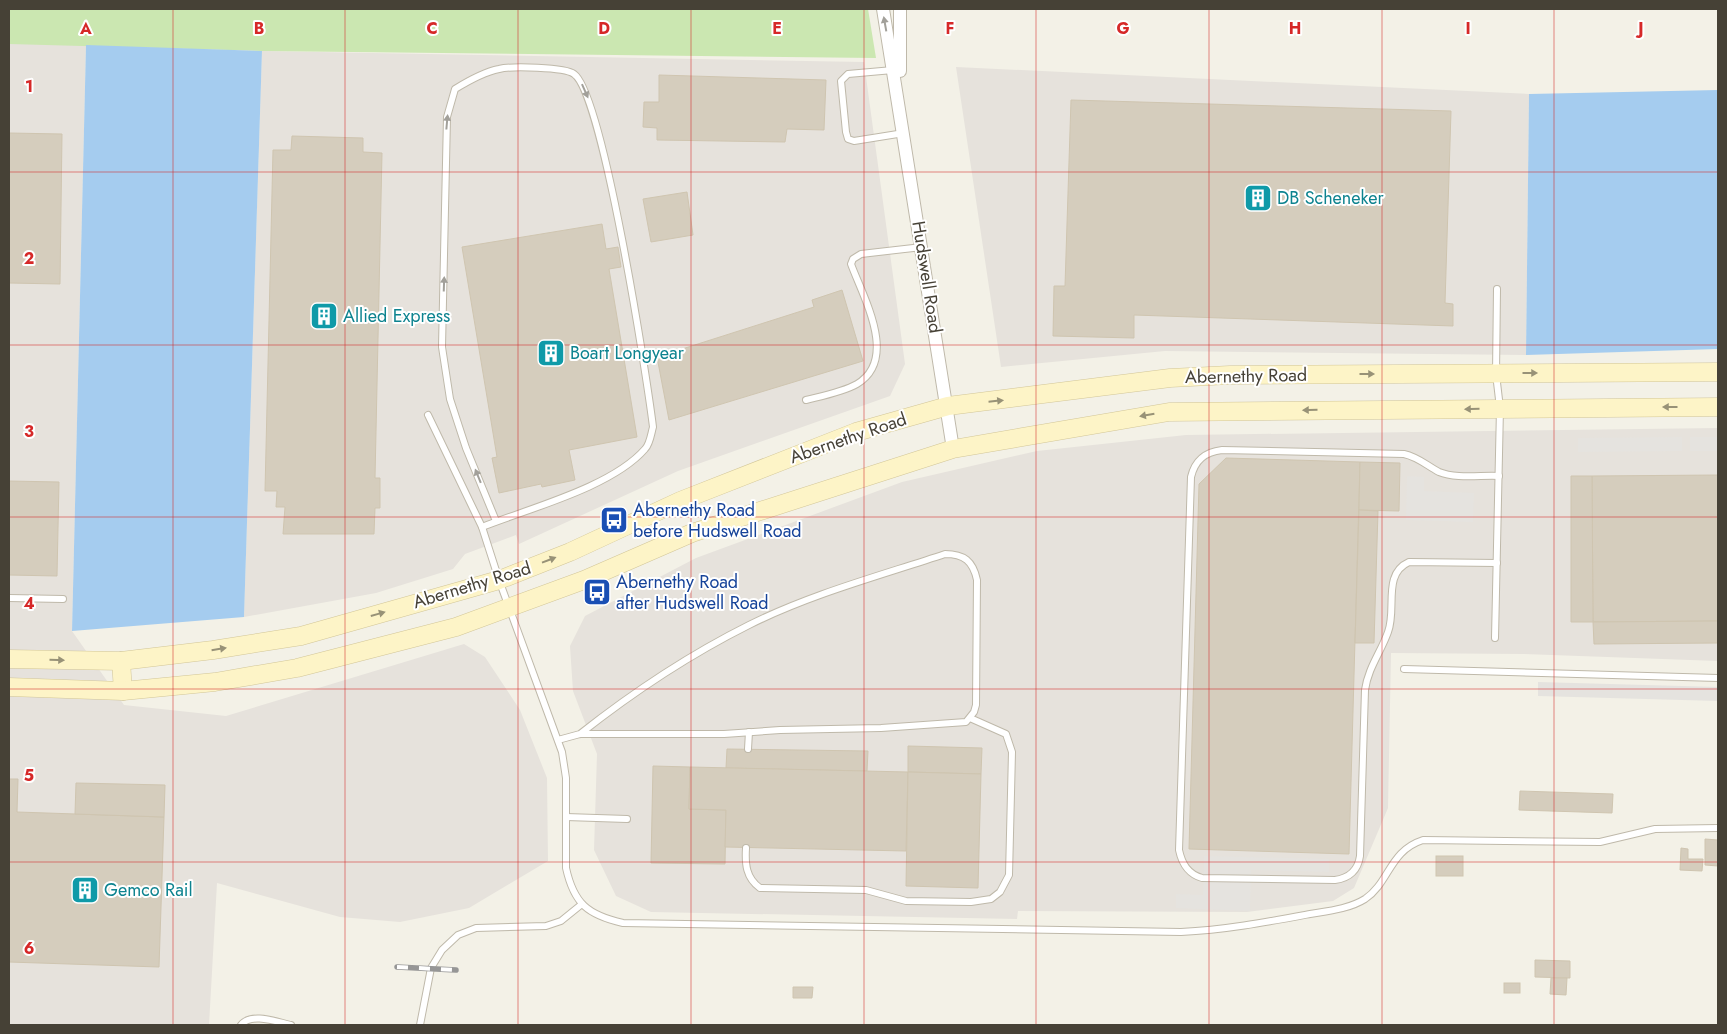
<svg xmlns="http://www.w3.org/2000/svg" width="1727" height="1034" font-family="Jost,sans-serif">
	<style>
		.industrial { fill: #e6e2dc }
		.green { fill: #cbe7b1 }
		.parking { fill: #e5e3df }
		.water { fill: #a5ccef }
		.building { fill: #d5cdbd; stroke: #cfc5b0 }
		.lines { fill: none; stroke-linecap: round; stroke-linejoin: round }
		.lane-casing { stroke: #bfb9aa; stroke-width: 8 }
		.street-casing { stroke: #bfb9aa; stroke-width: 14 }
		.secondary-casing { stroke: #d2c698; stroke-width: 19 }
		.lane { stroke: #fff; stroke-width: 6 }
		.street { stroke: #fff; stroke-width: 12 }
		.secondary { stroke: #fdf4c7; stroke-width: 18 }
		.rail-casing { stroke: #969696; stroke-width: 5.5 }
		.rail { stroke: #fff; stroke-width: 4; stroke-dasharray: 11; stroke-linecap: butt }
		.oneway { fill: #a2a09a }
		.oneway2 { fill: #989277 }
		.grid { fill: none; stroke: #d62828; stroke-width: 1; stroke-opacity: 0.55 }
		.labels { text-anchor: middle; stroke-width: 4; stroke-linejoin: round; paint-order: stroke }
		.culture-label { font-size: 18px; fill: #0d838f; stroke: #fff; text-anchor: start }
		.street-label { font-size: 18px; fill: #464136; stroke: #fff }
		.transit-label { font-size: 18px; fill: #164399; stroke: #fff; text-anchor: start }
		.grid-label { font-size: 16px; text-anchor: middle; font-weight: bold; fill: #d62828; stroke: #fff; stroke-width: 4; stroke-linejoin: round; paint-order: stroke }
	</style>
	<rect width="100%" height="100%" fill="#f3f1e7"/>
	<!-- industrial -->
	<g class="industrial">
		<polygon points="9,43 86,45 72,631 124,705 226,716 464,644 485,657 520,710 547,778 548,861 469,908 400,922 340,917 217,883 209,1025 9,1025"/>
		<polygon points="262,51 864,62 905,364 890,396 678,471 519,544 516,535 465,554 453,569 376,593 244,617"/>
		<polygon points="956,67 1529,94 1526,355 1165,351 1001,367"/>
		<polygon points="1718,428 1718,661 1523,654 1391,653 1388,808 1354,888 1333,901 1247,912 1018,911 1017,919 651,912 616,896 594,850 597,754 573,691 570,646 585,616 696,558 902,482 1037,451 1186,435"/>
	</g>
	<!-- green -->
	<polygon class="green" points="9,9 868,9 876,58 262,51 9,44"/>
	<!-- parking -->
	<g class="parking">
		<polygon points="1682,437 1682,451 1578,452 1578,438"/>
		<rect x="1690" y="437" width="28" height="14"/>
		<polygon points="1407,476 1424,477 1424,491 1474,493 1473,522 1406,520"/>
		<polygon points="1538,682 1718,687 1718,701 1538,696"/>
		<polygon points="1204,856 1329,859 1329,872 1251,870 1250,911 1176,908 1176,894 1203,895"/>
	</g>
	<!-- water -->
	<g class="water">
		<polygon points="86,45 262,51 244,617 72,631"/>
		<polygon points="1718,90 1718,349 1526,355 1529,94"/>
	</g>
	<!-- building -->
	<g class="building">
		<polygon points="659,75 826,80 824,130 787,129 785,142 657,140 657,128 643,127 644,102 659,102"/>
		<polygon points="1071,100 1451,111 1445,303 1453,304 1453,326 1134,315 1134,338 1053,336 1054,286 1065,286"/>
		<polygon points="9,133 62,134 60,284 9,283"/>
		<polygon points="292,136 363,138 363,152 382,153 375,478 380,478 380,508 375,508 374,534 283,534 285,507 276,507 277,491 265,491 273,150 291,150"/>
		<polygon points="687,192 693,235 651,242 643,199"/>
		<polygon points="602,224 606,249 618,247 621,267 609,269 637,437 569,450 575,480 542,487 541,484 499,493 492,458 497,457 462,247"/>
		<polygon points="842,290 863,361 669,420 657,357 814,307 812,300"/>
		<polygon points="1226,458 1360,462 1349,854 1189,849 1199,484"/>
		<polygon points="1360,462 1400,463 1399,511 1359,510"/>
		<polygon points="1718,475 1718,621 1593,622 1592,476"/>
		<polygon points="1571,476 1592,476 1593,622 1571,622"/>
		<polygon points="9,481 59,482 57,576 9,575"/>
		<polygon points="1359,510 1378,511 1374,643 1355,643"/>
		<polygon points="1718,621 1718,643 1594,644 1593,622"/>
		<polygon points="908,746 982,748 981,774 908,772"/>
		<polygon points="727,749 868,751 867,771 726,768"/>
		<polygon points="653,766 690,767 689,809 726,810 725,864 651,863"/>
		<polygon points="690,767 908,772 906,851 725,847 726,810 689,809"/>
		<polygon points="908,772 981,774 978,888 906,886"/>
		<polygon points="9,779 18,779 17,812 164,817 159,967 9,962"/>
		<polygon points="76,783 165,785 164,817 75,814"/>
		<polygon points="1520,791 1613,794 1612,813 1519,810"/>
		<polygon points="1705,839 1718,840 1718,866 1705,865"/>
		<polygon points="1681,848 1688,849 1688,859 1703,859 1702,871 1680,870"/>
		<rect x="1436" y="856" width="27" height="20"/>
		<polygon points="1535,960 1570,961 1570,978 1535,977"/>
		<polygon points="1551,978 1567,978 1566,995 1550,994"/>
		<rect x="1504" y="983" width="16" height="10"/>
		<polygon points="793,987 813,987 812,998 793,998"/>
	</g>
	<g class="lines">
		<!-- lane casing -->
		<g class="lane-casing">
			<g id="lane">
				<polyline points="893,70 848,74 841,81 846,132 848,139 854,141 904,133"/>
				<path d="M 806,400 C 822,396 843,392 857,384 C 899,359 863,297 851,264 L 853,259 L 861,254 L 922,247"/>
				<path d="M 428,415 L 482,527 L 499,580 L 562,752 L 566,778 L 566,868 C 574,904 588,915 623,923 L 1181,932 C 1225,930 1267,922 1310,914 C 1328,911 1349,909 1365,899 C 1390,882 1389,851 1423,840 L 1600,842 L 1655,829 L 1718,828"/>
				<path d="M 482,527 C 530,508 612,487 645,449 C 650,444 651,434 653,427 C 647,378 603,94 574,74 C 565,67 511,66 499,69 C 484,72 468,81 455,89 L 447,117 L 442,347 L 450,399 L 466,448 L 496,521"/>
				<path d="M 1497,563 L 1409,562 C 1382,574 1397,609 1388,632 C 1381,652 1368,668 1365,690 L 1360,856 C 1358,870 1350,878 1335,880 L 1202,878 C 1188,874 1182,864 1179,850 L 1191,477 C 1195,460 1205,452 1222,450 L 1404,454 C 1418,457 1426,465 1439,472 C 1456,479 1481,475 1499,476"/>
				<polyline points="9,598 63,599"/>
				<polyline points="1495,638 1500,408 1496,374 1497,289"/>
				<polyline points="1404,669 1718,678"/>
				<path d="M 558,740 L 580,734 L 724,734 L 780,730 L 881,728 L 966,722 L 974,712 L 976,705 L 977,580 C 973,561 964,554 945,554 C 879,576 811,594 749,625 C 689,655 632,693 580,734"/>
				<polyline points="748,749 749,732"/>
				<polyline points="566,817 627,819"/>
				<path d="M 746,848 C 745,864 746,878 760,888 L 866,890 L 906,901 L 971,902 L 991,899 L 1000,892 L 1009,875 L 1012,752 L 1006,734 L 970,718"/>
				<path d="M 241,1025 C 251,1012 277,1022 291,1025"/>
				<polyline points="420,1025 431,968 442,950 458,935 476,928 546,926 561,921 582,904"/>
			</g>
		</g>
		<!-- street casing -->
		<g class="street-casing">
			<g id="street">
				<polyline points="883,9 953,449"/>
				<polyline points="900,71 900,9"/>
			</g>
		</g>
		<!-- secondary casing -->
		<g class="secondary-casing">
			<g id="secondary">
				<polyline points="9,659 121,661 213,650 301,636 499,580 570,552 680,501 856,432 948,406 1170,378 1230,375 1718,372"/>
				<polyline points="121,661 123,691"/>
				<polyline points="9,687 123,691 215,682 297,668 456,627 584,580 692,533 953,449 1169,412 1718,407"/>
			</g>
		</g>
		<!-- lane -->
		<use href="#lane" class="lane"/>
		<!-- street -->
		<use href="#street" class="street"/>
		<!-- secondary -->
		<use href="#secondary" class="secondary"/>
		<!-- rail casing -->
		<g class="rail-casing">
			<polyline id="rail" points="397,967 456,970"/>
		</g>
		<!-- rail -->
		<use href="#rail" class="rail"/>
	</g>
	<!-- one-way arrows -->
	<defs><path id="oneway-solid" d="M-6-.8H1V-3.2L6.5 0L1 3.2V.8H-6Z" transform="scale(1.25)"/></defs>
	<g class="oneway">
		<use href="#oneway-solid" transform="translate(885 24) rotate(-100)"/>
		<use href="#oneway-solid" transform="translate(585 91) rotate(66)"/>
		<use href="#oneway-solid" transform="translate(447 122) rotate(-85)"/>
		<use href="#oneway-solid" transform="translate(444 284) rotate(-88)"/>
		<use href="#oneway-solid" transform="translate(478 476) rotate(-112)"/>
	</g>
	<g class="oneway2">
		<use href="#oneway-solid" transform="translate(1530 373)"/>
		<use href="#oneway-solid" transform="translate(1367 374)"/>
		<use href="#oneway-solid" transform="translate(996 401) rotate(-6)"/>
		<use href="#oneway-solid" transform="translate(1670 407) rotate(180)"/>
		<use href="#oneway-solid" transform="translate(1472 409) rotate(179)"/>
		<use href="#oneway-solid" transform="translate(1310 410) rotate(179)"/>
		<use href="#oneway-solid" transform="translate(1147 415) rotate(170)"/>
		<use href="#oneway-solid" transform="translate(549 560) rotate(-21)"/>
		<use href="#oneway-solid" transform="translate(378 614) rotate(-16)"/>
		<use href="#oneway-solid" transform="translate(219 649) rotate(-9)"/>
		<use href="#oneway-solid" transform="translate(57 660) rotate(1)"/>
	</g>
	<!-- grid -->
	<path class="grid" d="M 173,9 L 173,1025M 345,9 L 345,1025M 518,9 L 518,1025M 691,9 L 691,1025M 864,9 L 864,1025M 1036,9 L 1036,1025M 1209,9 L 1209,1025M 1382,9 L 1382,1025M 1554,9 L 1554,1025M 9,172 L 1718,172M 9,345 L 1718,345M 9,517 L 1718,517M 9,689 L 1718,689M 9,862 L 1718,862"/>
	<!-- icons -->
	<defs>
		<g id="building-square" transform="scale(1.4375)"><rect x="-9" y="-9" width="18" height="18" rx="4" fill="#0f9aa8" stroke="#fff"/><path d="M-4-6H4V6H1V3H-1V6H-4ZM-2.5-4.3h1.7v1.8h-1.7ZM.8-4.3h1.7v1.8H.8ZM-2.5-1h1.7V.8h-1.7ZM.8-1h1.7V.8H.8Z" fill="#fff"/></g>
		<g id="bus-square" transform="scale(1.4375)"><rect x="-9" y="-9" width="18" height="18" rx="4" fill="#1a4fb4" stroke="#fff"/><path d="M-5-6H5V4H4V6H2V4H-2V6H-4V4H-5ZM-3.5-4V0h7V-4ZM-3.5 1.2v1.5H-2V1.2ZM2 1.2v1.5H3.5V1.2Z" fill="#fff"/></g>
	</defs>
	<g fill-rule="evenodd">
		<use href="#building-square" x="1258" y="198"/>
		<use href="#building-square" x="324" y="316"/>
		<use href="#building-square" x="551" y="353"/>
		<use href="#bus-square" x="614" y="520"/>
		<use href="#bus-square" x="597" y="592"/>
		<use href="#building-square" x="85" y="890"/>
	</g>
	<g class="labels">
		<!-- culture labels -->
		<g class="culture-label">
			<text x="1277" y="204">DB Scheneker</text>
			<text x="343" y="322">Allied Express</text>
			<text x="570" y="359">Boart Longyear</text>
			<text x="104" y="896">Gemco Rail</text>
		</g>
		<!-- street labels -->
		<g class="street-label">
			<text transform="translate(927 277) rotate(81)" y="6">Hudswell Road</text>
			<text transform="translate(1246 376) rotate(-1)" y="6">Abernethy Road</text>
			<text transform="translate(848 438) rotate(-19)" y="6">Abernethy Road</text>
			<text transform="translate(472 585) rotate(-17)" y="6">Abernethy Road</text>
		</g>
		<!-- transit labels -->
		<g class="transit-label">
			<text x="633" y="516">Abernethy Road<tspan x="633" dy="21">before Hudswell Road</tspan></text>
			<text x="616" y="588">Abernethy Road<tspan x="616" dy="21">after Hudswell Road</tspan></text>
		</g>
	</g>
	<g class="grid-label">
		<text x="86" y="34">A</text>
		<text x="259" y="34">B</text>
		<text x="432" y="34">C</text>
		<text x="604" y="34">D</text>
		<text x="777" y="34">E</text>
		<text x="950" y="34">F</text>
		<text x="1123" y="34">G</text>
		<text x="1295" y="34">H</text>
		<text x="1468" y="34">I</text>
		<text x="1641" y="34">J</text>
		<text x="29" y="92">1</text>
		<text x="29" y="264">2</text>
		<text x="29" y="437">3</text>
		<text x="29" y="609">4</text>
		<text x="29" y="781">5</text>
		<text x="29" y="954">6</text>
	</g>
	<!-- border -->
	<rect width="1727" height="1034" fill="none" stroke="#464136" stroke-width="20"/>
</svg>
